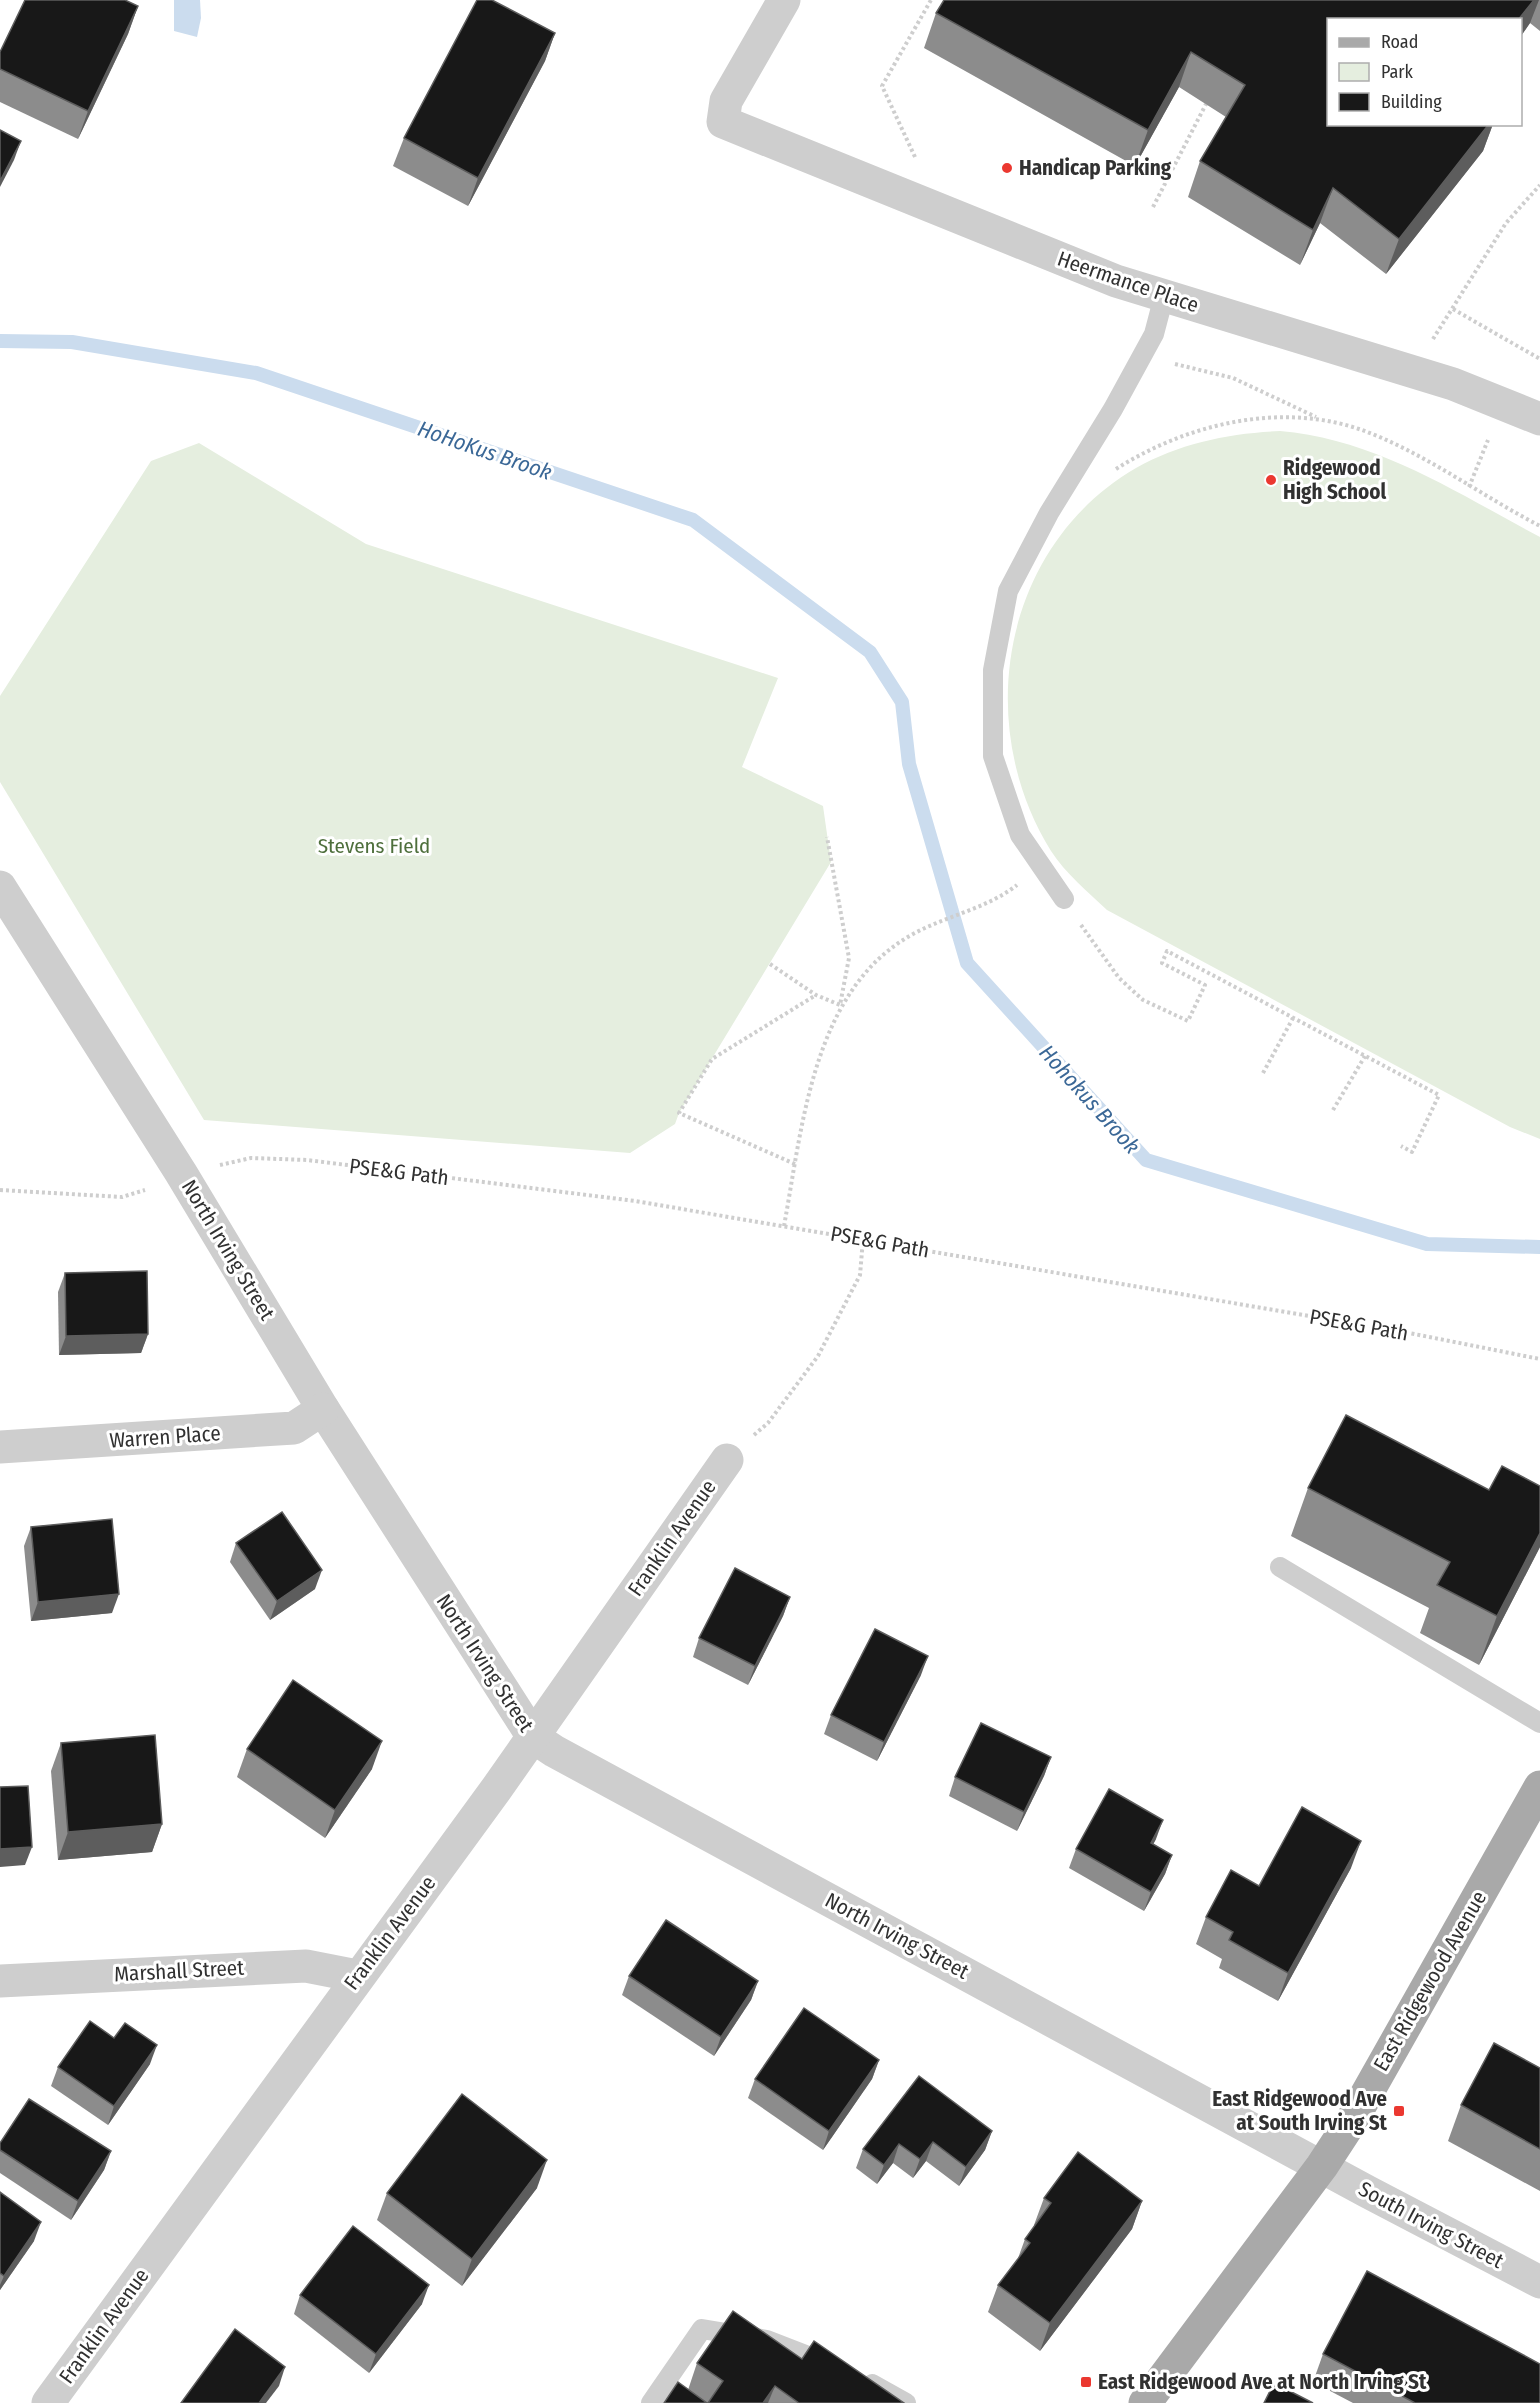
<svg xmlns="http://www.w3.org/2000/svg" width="1540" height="2403" font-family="'Fira Sans Condensed',sans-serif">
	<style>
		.green { fill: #e5eedf }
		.water { fill: #cbdcee }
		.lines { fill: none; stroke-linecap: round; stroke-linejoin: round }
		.stream { stroke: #cbdcee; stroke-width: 14 }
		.path { stroke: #cecece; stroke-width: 4; stroke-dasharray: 3 3; stroke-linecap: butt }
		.lane { stroke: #cecece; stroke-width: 20 }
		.street { stroke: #cecece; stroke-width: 33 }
		.primary { stroke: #a9a9a9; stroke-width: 33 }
		.wall { fill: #8c8c8c }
		.shaded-wall { fill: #5d5d5d }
		.building { fill: #181818; stroke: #5d5d5d; stroke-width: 1.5 }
		.poi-dot { fill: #eb3830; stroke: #fff; stroke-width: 2 }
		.labels { text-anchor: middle; stroke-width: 6; stroke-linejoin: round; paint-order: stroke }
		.poi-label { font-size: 21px; font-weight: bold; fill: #313131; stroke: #fff; text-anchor: start }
		.street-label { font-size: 21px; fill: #313131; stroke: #fff }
		.park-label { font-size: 21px; fill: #4e6f3c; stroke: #fff }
		.water-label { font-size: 22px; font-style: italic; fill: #3b6897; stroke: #fff }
	</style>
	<rect width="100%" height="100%" fill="#fff"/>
	<!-- green -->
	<g class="green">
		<path d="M 1280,431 C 1376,439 1457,493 1540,537 L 1540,1139 L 1510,1127 L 1107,910 C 1088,892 1065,873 1051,851 C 972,724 1002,546 1136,468 C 1180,443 1230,433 1280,431 Z"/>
		<polygon points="199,443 366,544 778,678 742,767 823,806 831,862 679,1113 675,1124 630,1153 204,1120 0,782 0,696 151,461"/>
	</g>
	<!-- water -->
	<polygon class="water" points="174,0 200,0 201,18 197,37 174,31"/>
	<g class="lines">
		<!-- stream -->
		<polyline class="stream" points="0,341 72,342 256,373 693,520 870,652 902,702 909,764 967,963 1146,1160 1427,1244 1540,1247"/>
		<!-- path -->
		<g class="path">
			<polyline points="915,157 882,86 931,0"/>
			<polyline points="1153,207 1206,104"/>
			<polyline points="1453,309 1540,359"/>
			<polyline points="1433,339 1506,223 1540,185"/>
			<polyline points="1175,364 1233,378 1316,417"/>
			<path d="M 1116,469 C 1187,424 1279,402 1359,429 C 1420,450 1482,496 1540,526"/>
			<polyline points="1469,487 1488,440"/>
			<polyline points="1081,925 1119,978 1143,1000 1188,1021 1205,985 1162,963 1167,951 1439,1095 1412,1152 1401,1146"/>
			<polyline points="770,964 816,995 840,1005 849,958 827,837"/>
			<polyline points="1263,1073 1293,1018"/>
			<polyline points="1333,1110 1365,1056"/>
			<polyline points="795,1164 679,1113 712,1059 816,995"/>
			<polyline points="220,1165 251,1158 307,1160 635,1201 1409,1333 1540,1359"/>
			<polyline points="0,1190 122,1197 145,1190"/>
			<path d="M 784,1226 C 802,1129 812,998 903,940 C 938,917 984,911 1017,885"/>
			<polyline points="754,1435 768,1423 818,1356 860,1275 863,1239"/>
		</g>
		<!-- lane -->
		<g class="lane">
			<polyline points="1064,899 1020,835 993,756 993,670 1008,591 1049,513 1113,409 1154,334 1164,296"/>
			<polyline points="1280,1567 1540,1723"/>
			<polyline points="872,2384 906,2403"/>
			<polyline points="651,2403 702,2329 767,2340 829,2364"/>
		</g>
		<!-- street -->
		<g class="street">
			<polyline points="784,0 726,101 723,122 1116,281 1453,384 1540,419"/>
			<polyline points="0,887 181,1173 323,1409 533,1737 554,1751 1368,2192 1540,2282"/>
			<polyline points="0,1447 294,1428 323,1409"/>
			<polyline points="0,1981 306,1966 357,1976"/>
			<polyline points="48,2403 497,1788 727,1460"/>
		</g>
		<!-- primary -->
		<polyline class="primary" points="1145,2403 1322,2166 1352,2120 1540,1787"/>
	</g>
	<!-- wall -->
	<g class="wall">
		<polygon points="944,0 1540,0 1540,31 1530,23 1521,36 1521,20 1329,124 1493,124 1483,151 1386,274 1320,223 1300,265 1188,197 1200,161 1226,117 1179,87 1135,166 924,48 936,13"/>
		<polygon points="138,6 128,34 78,139 0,102 0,52"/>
		<polygon points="555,33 545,61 468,206 393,166 404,138"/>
		<polygon points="65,1273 148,1334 141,1353 59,1355 58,1292"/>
		<polygon points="1540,1486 1540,1547 1479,1665 1420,1633 1429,1608 1291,1536 1308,1488 1489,1490"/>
		<polygon points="31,1527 112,1613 31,1621 24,1546"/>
		<polygon points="236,1543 315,1589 270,1620 230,1562"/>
		<polygon points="790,1597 783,1616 748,1685 693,1657 699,1638"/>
		<polygon points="921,1675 877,1761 824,1734 831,1715"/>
		<polygon points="61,1743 162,1824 152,1852 58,1860 51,1771"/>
		<polygon points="247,1749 372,1769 325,1838 237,1777"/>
		<polygon points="1051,1757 1044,1776 1017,1831 949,1796 955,1777"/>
		<polygon points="1156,1839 1153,1844 1172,1855 1165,1874 1144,1911 1069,1868 1076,1849"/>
		<polygon points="1351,1868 1278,2001 1219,1968 1222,1959 1196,1944 1206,1917 1259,1886"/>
		<polygon points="629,1976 758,1981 751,2000 714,2056 622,1995"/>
		<polygon points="879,2060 872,2079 823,2150 748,2098 755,2079"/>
		<polygon points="150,2064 108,2125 51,2086 58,2067"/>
		<polygon points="1540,2068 1540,2191 1448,2141 1461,2105"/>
		<polygon points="992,2131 985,2150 959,2186 926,2161 913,2178 893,2163 877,2184 856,2168 863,2149"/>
		<polygon points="0,2143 111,2151 104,2170 71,2220 0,2173"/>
		<polygon points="537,2188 462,2286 377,2220 387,2193"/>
		<polygon points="0,2192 34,2241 0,2290"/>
		<polygon points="1044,2198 1142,2201 1132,2229 1040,2351 988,2312 998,2285 1017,2261 1025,2239 1035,2226 1034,2225"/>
		<polygon points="300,2295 422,2304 369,2373 294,2314"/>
		<polygon points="1323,2354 1540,2403 1353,2403 1313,2382"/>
		<polygon points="802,2359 904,2403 664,2403 688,2390 697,2363"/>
	</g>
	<!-- shaded-wall -->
	<g class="shaded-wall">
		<polygon points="1534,0 1539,0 1530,23 1521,36 1521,20 1518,20"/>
		<polygon points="138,6 128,34 78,139 88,111"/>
		<polygon points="555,33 545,61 468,206 478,178"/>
		<polygon points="1191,52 1179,87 1135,166 1148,130"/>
		<polygon points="1489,124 1493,124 1483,151 1386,274 1399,239"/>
		<polygon points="21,141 14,160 0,187 0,181"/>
		<polygon points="1333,188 1320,223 1300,265 1313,230"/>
		<polygon points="148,1334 141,1353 59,1355 66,1336"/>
		<polygon points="1540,1533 1540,1547 1479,1665 1497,1616"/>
		<polygon points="322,1570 315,1589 270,1620 277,1601"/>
		<polygon points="119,1594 112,1613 31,1621 38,1602"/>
		<polygon points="790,1597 783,1616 748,1685 755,1666"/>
		<polygon points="928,1656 921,1675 877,1761 884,1742"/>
		<polygon points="382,1741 372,1769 325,1838 335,1810"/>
		<polygon points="1051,1757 1044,1776 1017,1831 1024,1812"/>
		<polygon points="1163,1820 1156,1839 1144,1862 1151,1843"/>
		<polygon points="162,1824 152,1852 58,1860 68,1832"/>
		<polygon points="1361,1841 1351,1868 1278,2001 1288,1973"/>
		<polygon points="32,1847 25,1865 0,1867 0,1849"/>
		<polygon points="1172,1855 1165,1874 1144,1911 1151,1892"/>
		<polygon points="758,1981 751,2000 714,2056 721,2037"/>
		<polygon points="157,2045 150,2064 108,2125 114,2106"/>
		<polygon points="879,2060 872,2079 823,2150 829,2131"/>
		<polygon points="992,2131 985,2150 959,2186 966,2167"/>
		<polygon points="933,2142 926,2161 913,2178 920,2159"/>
		<polygon points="899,2144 893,2163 877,2184 884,2165"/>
		<polygon points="111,2151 104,2170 71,2220 78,2201"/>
		<polygon points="547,2160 537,2188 462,2286 472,2259"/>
		<polygon points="1142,2201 1132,2229 1040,2351 1050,2323"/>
		<polygon points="41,2222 34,2241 0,2290 0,2285 4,2276"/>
		<polygon points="429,2285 422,2304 369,2373 376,2354"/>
		<polygon points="285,2367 279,2386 266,2403 259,2403"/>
		<polygon points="775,2386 768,2403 763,2403"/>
	</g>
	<!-- building -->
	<g class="building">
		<polygon points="25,0 125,0 138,6 88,111 0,69 0,52"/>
		<polygon points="477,0 492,0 555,33 478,178 404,138"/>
		<polygon points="944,0 1534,0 1518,20 1329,20 1329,124 1489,124 1399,239 1333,188 1313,230 1200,161 1245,85 1191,52 1148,130 936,13"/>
		<polygon points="0,130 21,141 0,181"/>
		<polygon points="147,1271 148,1334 66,1336 65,1273"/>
		<polygon points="1346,1415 1489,1490 1502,1466 1540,1486 1540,1533 1497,1616 1437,1585 1450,1562 1308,1488"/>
		<polygon points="282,1512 322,1570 277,1601 236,1543"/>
		<polygon points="112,1519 119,1594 38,1602 31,1527"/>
		<polygon points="735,1568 790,1597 755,1666 699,1638"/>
		<polygon points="875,1629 928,1656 884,1742 831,1715"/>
		<polygon points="293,1680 382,1741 335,1810 247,1749"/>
		<polygon points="981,1723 1051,1757 1024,1812 955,1777"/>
		<polygon points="155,1735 162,1824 68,1832 61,1743"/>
		<polygon points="28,1786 32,1847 0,1849 0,1787"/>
		<polygon points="1109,1789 1163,1820 1151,1843 1172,1855 1151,1892 1076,1849"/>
		<polygon points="1302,1807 1361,1841 1288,1973 1229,1940 1233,1932 1206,1917 1231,1870 1259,1886"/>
		<polygon points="666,1920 758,1981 721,2037 629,1976"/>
		<polygon points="804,2008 879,2060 829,2131 755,2079"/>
		<polygon points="90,2021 114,2038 125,2023 157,2045 114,2106 58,2067"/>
		<polygon points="1494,2043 1540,2068 1540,2149 1461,2105"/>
		<polygon points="919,2076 992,2131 966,2167 933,2142 920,2159 899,2144 884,2165 863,2149"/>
		<polygon points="462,2094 547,2160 472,2259 387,2193"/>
		<polygon points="29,2099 111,2151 78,2201 0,2150 0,2143"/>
		<polygon points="1078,2152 1142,2201 1050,2323 998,2285 1030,2243 1025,2239 1051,2203 1044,2198"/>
		<polygon points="0,2192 41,2222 4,2276 0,2273"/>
		<polygon points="353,2226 429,2285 376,2354 300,2295"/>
		<polygon points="1367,2271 1540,2364 1540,2403 1415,2403 1323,2354"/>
		<polygon points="733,2311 802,2359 814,2341 904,2403 799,2403 775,2386 763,2403 708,2403 723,2381 697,2363"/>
		<polygon points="235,2329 285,2367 259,2403 181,2403"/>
		<polygon points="678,2382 707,2403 664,2403"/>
		<polygon points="1274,2383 1313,2403 1264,2403"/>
	</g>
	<!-- markers -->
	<g class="poi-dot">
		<circle cx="1007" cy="168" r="6"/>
		<circle cx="1271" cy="480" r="6"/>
		<rect x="1393" y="2105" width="12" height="12" rx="3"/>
		<rect x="1080" y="2376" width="12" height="12" rx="3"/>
	</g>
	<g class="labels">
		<!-- poi labels -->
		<g class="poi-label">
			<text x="1019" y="175">Handicap Parking</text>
			<text x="1283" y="475">Ridgewood<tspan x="1283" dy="24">High School</tspan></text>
			<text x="1387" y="2106" text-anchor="end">East Ridgewood Ave<tspan x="1387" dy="24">at South Irving St</tspan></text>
			<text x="1098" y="2389">East Ridgewood Ave at North Irving St</text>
		</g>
		<!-- street labels -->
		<g class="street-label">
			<text transform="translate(1128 282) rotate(19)" y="7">Heermance Place</text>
			<text transform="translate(399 1172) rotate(7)" y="7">PSE&amp;G Path</text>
			<text transform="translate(880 1242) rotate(10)" y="7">PSE&amp;G Path</text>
			<text transform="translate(228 1250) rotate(59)" y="7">North Irving Street</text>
			<text transform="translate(1359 1325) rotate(10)" y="7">PSE&amp;G Path</text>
			<text transform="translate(165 1437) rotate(-4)" y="7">Warren Place</text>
			<text transform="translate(672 1538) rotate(-55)" y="7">Franklin Avenue</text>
			<text transform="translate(485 1663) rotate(57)" y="7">North Irving Street</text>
			<text transform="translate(390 1933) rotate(-53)" y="7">Franklin Avenue</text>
			<text transform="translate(897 1936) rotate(28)" y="7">North Irving Street</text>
			<text transform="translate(179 1971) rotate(-3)" y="7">Marshall Street</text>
			<text transform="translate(1430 1981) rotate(-60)" y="7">East Ridgewood Avenue</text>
			<text transform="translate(1431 2225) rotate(28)" y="7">South Irving Street</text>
			<text transform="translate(104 2326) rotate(-54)" y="7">Franklin Avenue</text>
		</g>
		<!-- park labels -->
		<g class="park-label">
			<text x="374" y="853">Stevens Field</text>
		</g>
		<!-- water labels -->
		<g class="water-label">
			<text transform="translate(485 450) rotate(19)" y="8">HoHoKus Brook</text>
			<text transform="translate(1090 1099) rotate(48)" y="8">Hohokus Brook</text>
		</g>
	</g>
	<!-- legend -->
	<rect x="1327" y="18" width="195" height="108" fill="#ffffff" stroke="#adadad" stroke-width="1.5"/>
	<rect x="1339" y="38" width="30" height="9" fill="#a9a9a9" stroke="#adadad" stroke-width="1.5"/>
	<text x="1381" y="48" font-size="18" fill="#313131">Road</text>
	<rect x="1339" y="63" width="30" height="18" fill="#e5eedf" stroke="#adadad" stroke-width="1.5"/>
	<text x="1381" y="78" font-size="18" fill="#313131">Park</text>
	<rect x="1339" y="93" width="30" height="18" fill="#181818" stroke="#adadad" stroke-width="1.5"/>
	<text x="1381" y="108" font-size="18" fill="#313131">Building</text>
</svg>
